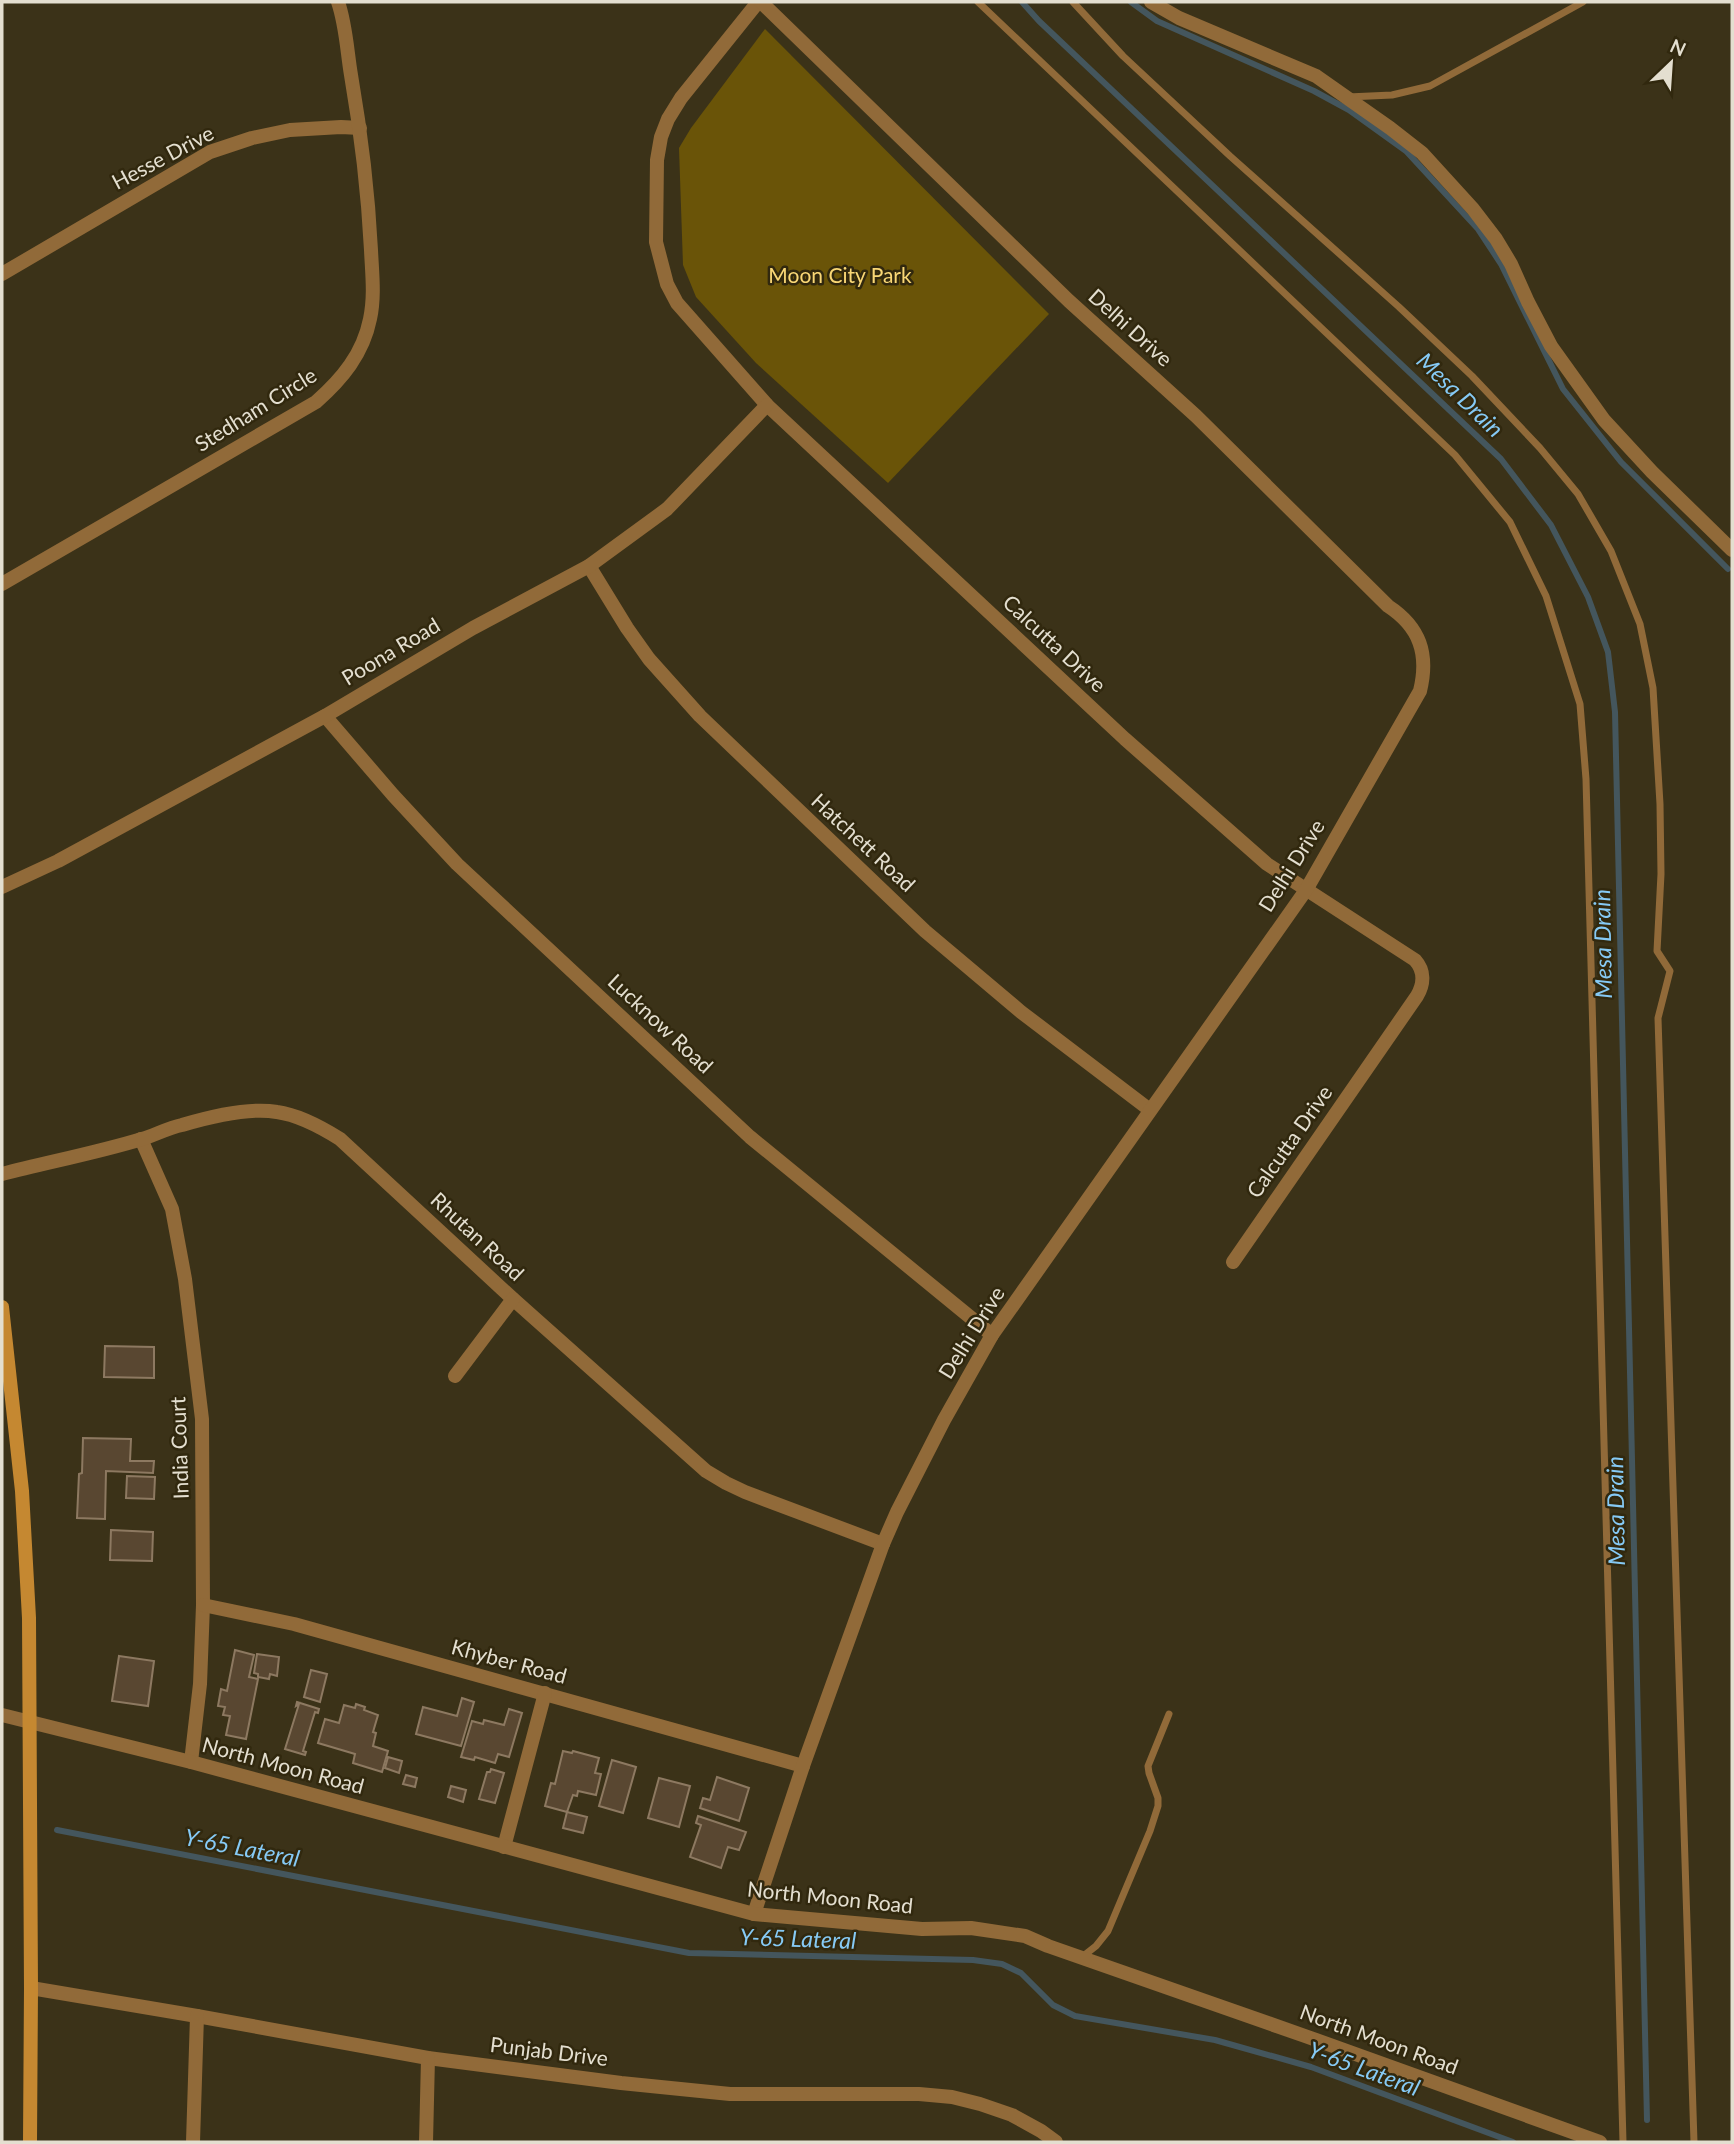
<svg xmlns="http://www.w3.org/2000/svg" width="1734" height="2144" font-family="Lato,sans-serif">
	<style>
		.green { fill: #6a5408 }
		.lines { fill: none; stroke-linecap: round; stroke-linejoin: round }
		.stream { stroke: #44565d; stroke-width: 6 }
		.building { fill: #594731; stroke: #8d7961; stroke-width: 2 }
		.service { stroke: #916a39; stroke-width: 7 }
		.minor { stroke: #916a39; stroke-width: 14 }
		.tertiary { stroke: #916a39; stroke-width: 14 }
		.secondary { stroke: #c58831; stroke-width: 14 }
		.labels { text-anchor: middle; stroke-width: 5; stroke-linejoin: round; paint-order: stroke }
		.street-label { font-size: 21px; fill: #e4dfd0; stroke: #31280e }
		.park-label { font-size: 21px; fill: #f9d775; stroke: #31280e }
		.water-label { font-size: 23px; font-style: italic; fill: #86caf5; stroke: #31280e }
	</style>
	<rect width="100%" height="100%" fill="#3b3218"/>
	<!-- green -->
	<polygon class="green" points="765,29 1049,314 888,483 756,363 696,297 683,265 679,148 691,128"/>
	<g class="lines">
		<!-- stream -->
		<g class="stream">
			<polyline points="1022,2 1039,21 1501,459 1551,525 1588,597 1608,652 1615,712 1647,2120"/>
			<polyline points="1131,2 1157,21 1314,91 1349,110 1406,151 1478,229 1501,264 1563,389 1621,462 1728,569"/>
			<polyline points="57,1830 689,1953 973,1960 1002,1964 1021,1973 1053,2005 1075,2016 1215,2040 1311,2067 1513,2142"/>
		</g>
	</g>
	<!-- building -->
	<g class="building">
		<polygon points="105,1346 154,1347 154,1378 104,1377"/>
		<polygon points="83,1438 131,1439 130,1461 154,1461 153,1473 106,1471 105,1519 77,1518 79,1474 82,1473"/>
		<polygon points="127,1476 155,1477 154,1499 126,1498"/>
		<polygon points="111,1530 153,1532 152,1561 110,1560"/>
		<polygon points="235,1650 254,1655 249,1677 258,1679 246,1739 226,1735 230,1716 223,1715 225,1707 218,1706 221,1689 227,1691"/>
		<polygon points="257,1654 279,1657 277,1676 270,1674 269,1679 258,1677 258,1674 254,1673"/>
		<polygon points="119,1656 154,1661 148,1706 112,1701"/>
		<polygon points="311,1670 327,1674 320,1702 304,1697"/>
		<polygon points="462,1698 474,1702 461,1746 416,1734 423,1707 457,1716"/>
		<polygon points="297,1702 319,1709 318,1713 315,1712 303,1751 306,1752 305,1755 285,1749 299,1704 296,1706"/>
		<polygon points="356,1704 365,1707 364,1710 378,1715 373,1732 376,1733 373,1746 388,1751 382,1772 353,1763 355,1754 318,1743 325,1719 339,1723 344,1705 355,1708"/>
		<polygon points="509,1709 522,1713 509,1757 498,1754 495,1763 475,1757 474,1760 461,1757 472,1721 483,1724 484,1720 504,1725"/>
		<polygon points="563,1751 572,1753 573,1751 599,1758 595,1773 601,1774 596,1795 578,1791 577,1796 573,1795 567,1812 545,1806 551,1783 555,1784"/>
		<polygon points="388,1757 402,1761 399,1773 385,1768"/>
		<polygon points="612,1760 636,1767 623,1813 599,1806"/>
		<polygon points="491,1769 504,1773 495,1803 479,1799 487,1772 490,1772"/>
		<polygon points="406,1775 417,1778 415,1787 403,1784"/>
		<polygon points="717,1777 749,1788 739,1821 700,1808 703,1798 710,1800"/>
		<polygon points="659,1778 690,1786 679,1827 648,1818"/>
		<polygon points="451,1786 466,1790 463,1802 448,1797"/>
		<polygon points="567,1812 587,1817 583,1833 563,1828"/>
		<polygon points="698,1816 746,1832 739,1850 728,1847 721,1868 690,1857 701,1825 696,1823"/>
	</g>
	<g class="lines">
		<!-- service -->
		<g class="service">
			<polyline points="978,2 1455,455 1510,522 1546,596 1580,704 1586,779 1623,2142"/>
			<polyline points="1073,2 1123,56 1230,156 1399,307 1472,376 1540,448 1578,494 1611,551 1640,624 1653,688 1660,804 1661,874 1657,951 1670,971 1658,1018 1694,2142"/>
			<polyline points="1348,97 1392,95 1430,86 1583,2"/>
			<polyline points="1082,1957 1096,1946 1108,1931 1150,1831 1158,1806 1158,1798 1149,1773 1148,1766 1169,1714"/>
		</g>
		<!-- minor -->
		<g class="minor">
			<path d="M 758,2 L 681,98 L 668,119 L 661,137 L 657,160 L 656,242 L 667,284 L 677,303 L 767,405 L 1125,739 L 1267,864 L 1415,960 C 1425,971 1424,984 1417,996 L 1233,1262"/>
			<polyline points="1151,2 1179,18 1316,76 1390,128 1422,153 1473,209 1496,239 1511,264 1528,302 1551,346 1604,420 1652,472 1732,550"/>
			<polyline points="2,274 210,152 252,138 290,130 341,127 360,128"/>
			<polyline points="589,566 627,628 649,659 700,716 925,931 1021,1012 1150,1110"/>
			<path d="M 2,584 L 316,402 C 342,379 363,354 370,319 C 375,296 372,273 371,250 C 368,191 361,133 351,75 C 347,51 346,25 338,2"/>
			<polyline points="325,716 393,795 457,864 750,1137 992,1335"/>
			<polyline points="2,887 58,861 325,716 473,628 589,566 667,509 767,405"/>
			<polyline points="141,1139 172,1209 185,1279 202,1419 203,1605 200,1684 191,1762"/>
			<path d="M 2,1174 C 48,1162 96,1153 142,1139 C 155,1135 168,1128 182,1125 C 209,1117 249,1107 277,1112 C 299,1115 321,1127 340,1139 L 513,1299 L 706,1471 L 726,1483 L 745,1492 L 883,1544"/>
			<polyline points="455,1376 513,1299"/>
			<polyline points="203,1605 294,1624 803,1766"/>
			<polyline points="504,1847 545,1693"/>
			<path d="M 754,1914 L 803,1766 L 883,1544 L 897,1512 L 944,1420 L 992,1335 L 1306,890 L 1420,691 C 1429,654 1420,627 1388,606 L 1196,416 L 1069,301 L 761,2"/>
			<polyline points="31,1988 197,2016 428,2058 621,2083 730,2094 919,2094 952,2097 980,2104 1012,2115 1041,2131 1056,2142"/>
			<polyline points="193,2142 197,2016"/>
			<polyline points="426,2142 428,2058"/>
		</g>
		<!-- tertiary -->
		<polyline class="tertiary" points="2,1715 191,1762 754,1914 922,1929 971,1928 1025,1936 1048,1946 1305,2036 1600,2142"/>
		<!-- secondary -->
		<polyline class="secondary" points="2,1307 22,1491 29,1618 31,1988 30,2142"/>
	</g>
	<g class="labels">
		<!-- street labels -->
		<g class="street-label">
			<text transform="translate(163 158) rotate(-28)" y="7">Hesse Drive</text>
			<text transform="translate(1130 328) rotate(42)" y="7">Delhi Drive</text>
			<text transform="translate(256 410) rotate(-32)" y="7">Stedham Circle</text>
			<text transform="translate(1054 644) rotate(43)" y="7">Calcutta Drive</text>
			<text transform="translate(391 652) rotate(-31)" y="7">Poona Road</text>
			<text transform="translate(863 843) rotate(43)" y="7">Hatchett Road</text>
			<text transform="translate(1292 866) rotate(-58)" y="7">Delhi Drive</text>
			<text transform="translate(660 1024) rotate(43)" y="7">Lucknow Road</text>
			<text transform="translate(1290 1142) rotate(-55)" y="7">Calcutta Drive</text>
			<text transform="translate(477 1237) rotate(43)" y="7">Rhutan Road</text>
			<text transform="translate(972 1333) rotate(-58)" y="7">Delhi Drive</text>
			<text transform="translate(180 1448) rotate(-92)" y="7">India Court</text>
			<text transform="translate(509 1662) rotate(15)" y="7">Khyber Road</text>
			<text transform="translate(283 1766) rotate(15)" y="7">North Moon Road</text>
			<text transform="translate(830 1898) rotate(6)" y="7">North Moon Road</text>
			<text transform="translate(1379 2040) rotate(20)" y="7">North Moon Road</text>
			<text transform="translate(549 2052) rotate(7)" y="7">Punjab Drive</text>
		</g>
		<!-- park labels -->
		<g class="park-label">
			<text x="840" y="283">Moon City Park</text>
		</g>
		<!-- water labels -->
		<g class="water-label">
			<text transform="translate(1460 395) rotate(44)" y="8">Mesa Drain</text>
			<text transform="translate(1603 944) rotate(-91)" y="8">Mesa Drain</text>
			<text transform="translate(1616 1511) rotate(-91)" y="8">Mesa Drain</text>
			<text transform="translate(242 1848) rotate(11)" y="8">Y-65 Lateral</text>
			<text transform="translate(798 1939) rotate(2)" y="8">Y-65 Lateral</text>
			<text transform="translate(1364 2069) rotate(20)" y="8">Y-65 Lateral</text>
		</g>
	</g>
	<!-- border -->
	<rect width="1734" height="2144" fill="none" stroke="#e4dfd0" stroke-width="7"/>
	<!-- north arrow -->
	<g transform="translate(1671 63) rotate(25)" stroke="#31280e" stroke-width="5" paint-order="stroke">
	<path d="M0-5L12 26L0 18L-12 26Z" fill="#e4dfd0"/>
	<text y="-10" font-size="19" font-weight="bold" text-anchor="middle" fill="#e4dfd0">N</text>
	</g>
</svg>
